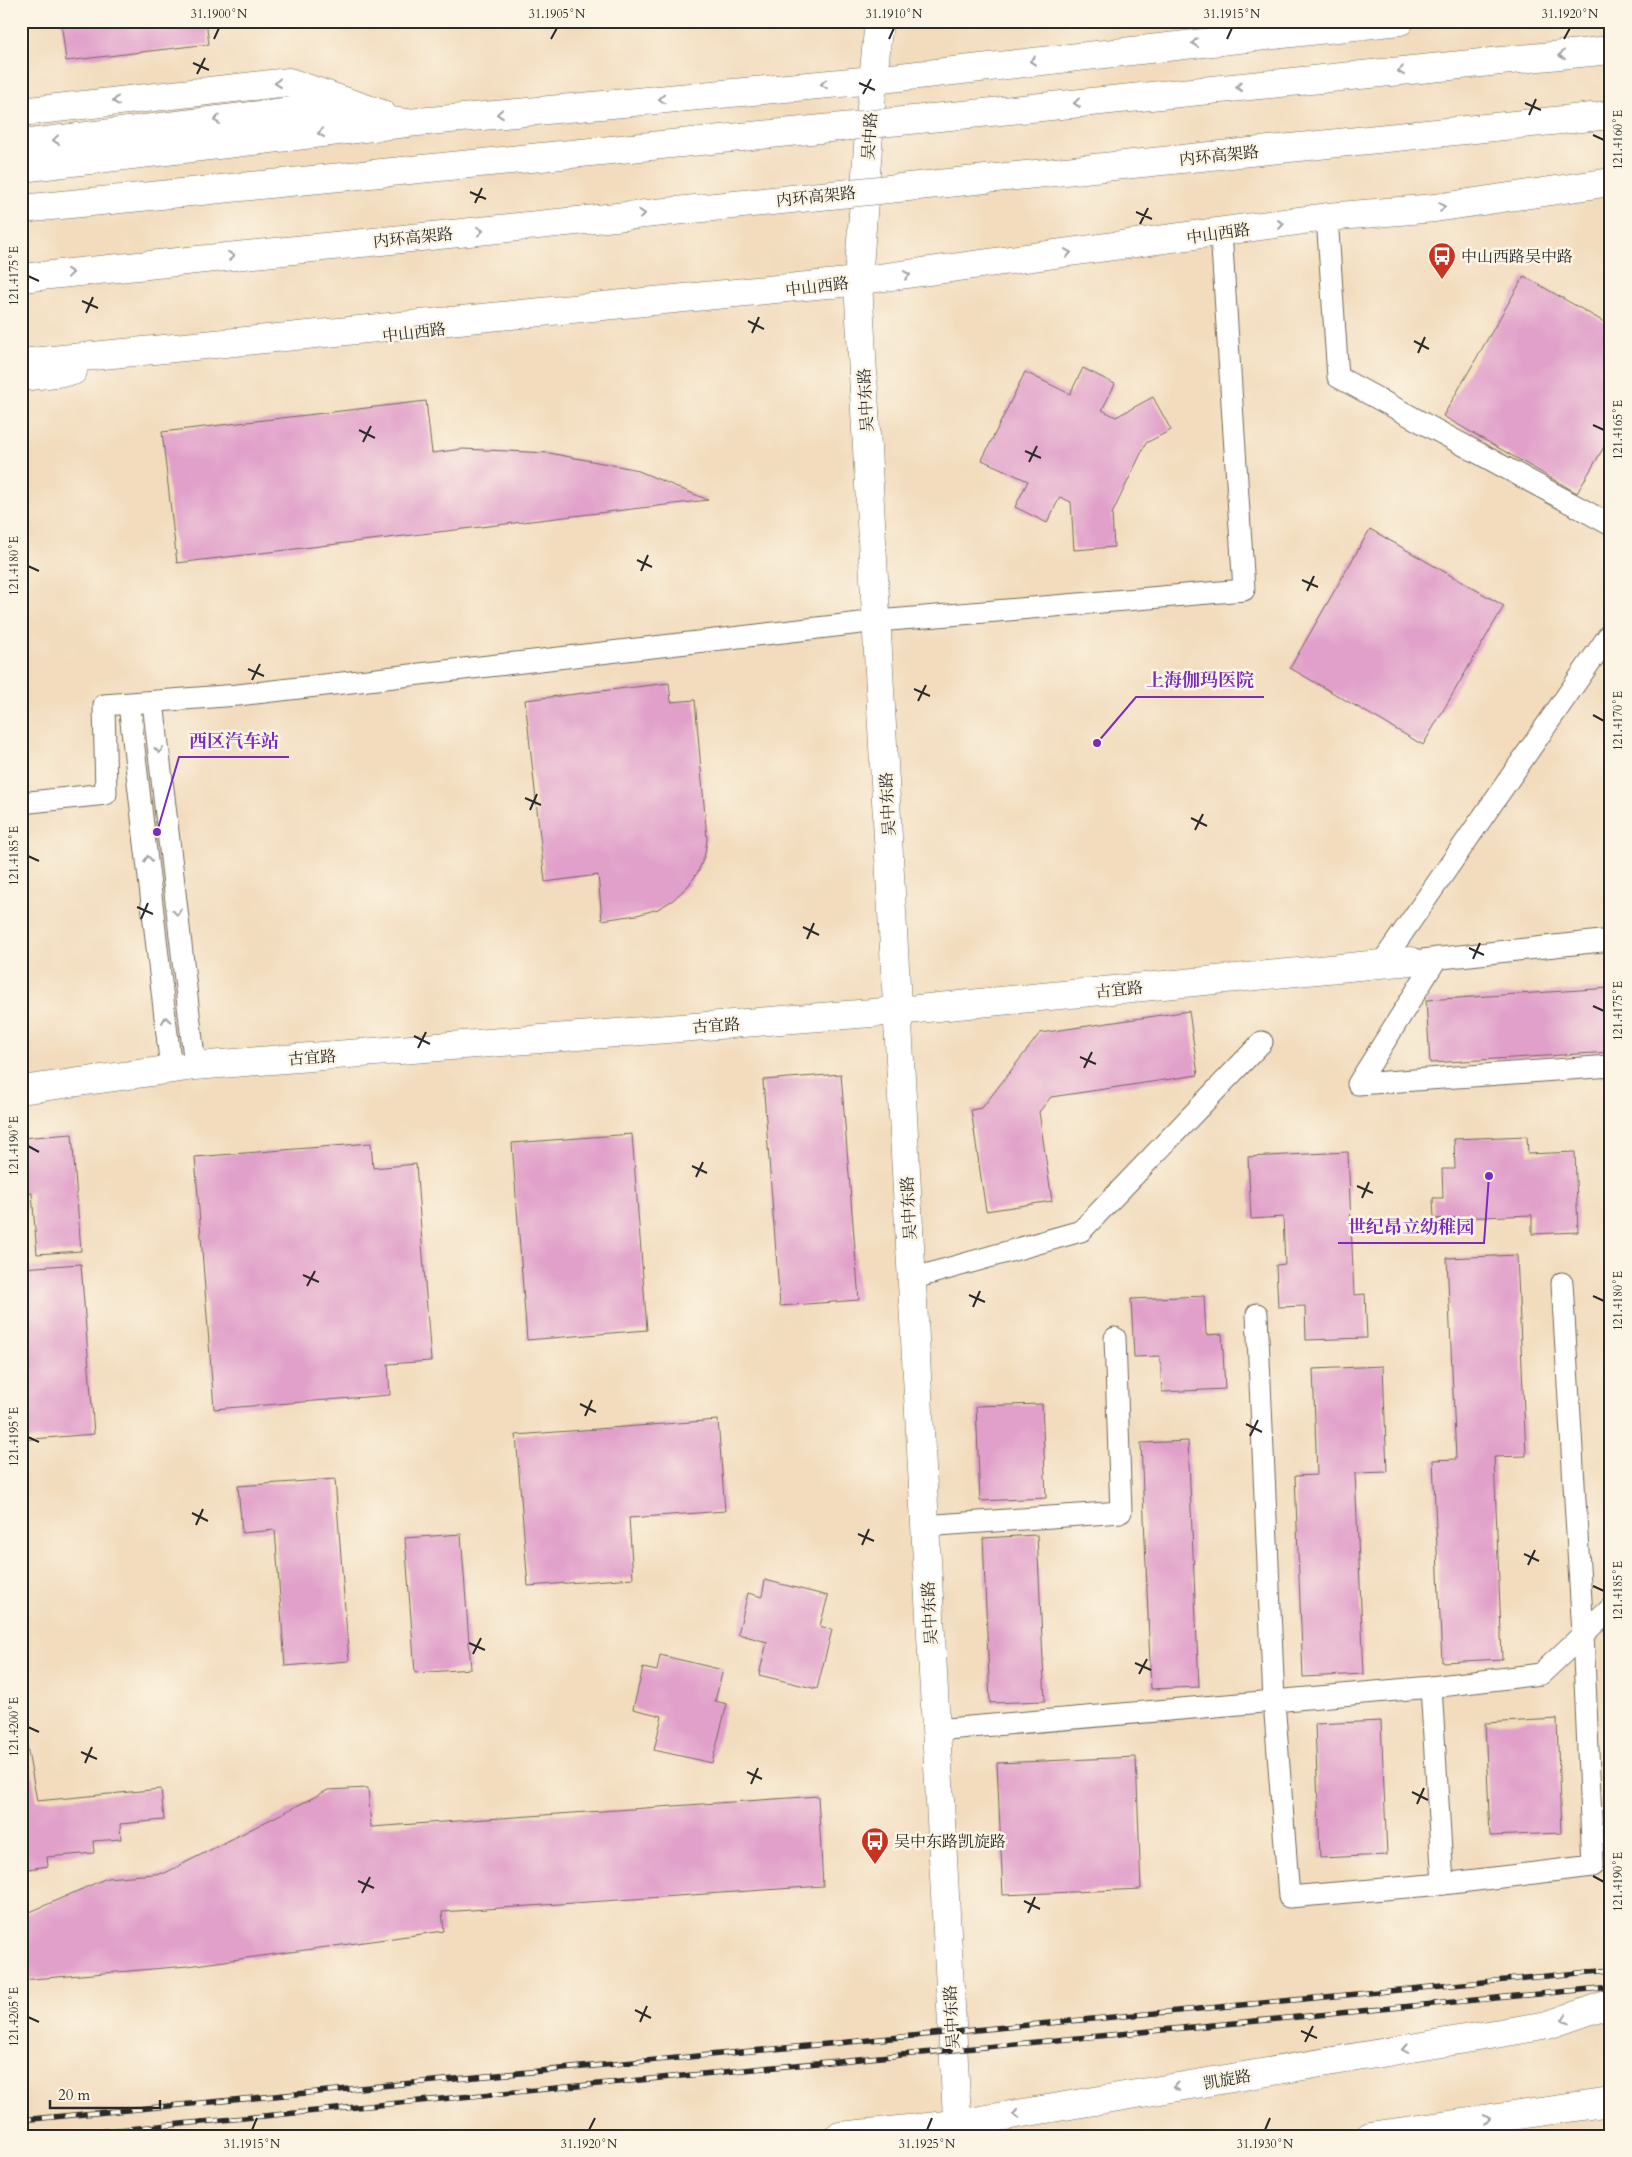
<svg xmlns="http://www.w3.org/2000/svg" width="1632" height="2157" font-family="Cardo,'Noto Serif SC',serif">
	<style>
		.building { fill: #e1a0ca }
		.lines { fill: none; stroke-linecap: round; stroke-linejoin: round }
		.lane-casing { stroke: #71695e; stroke-width: 23 }
		.street-casing { stroke: #71695e; stroke-width: 29 }
		.secondary-casing { stroke: #71695e; stroke-width: 29 }
		.primary-casing { stroke: #71695e; stroke-width: 29 }
		.highway-casing { stroke: #71695e; stroke-width: 29 }
		.lane { stroke: #fff; stroke-width: 21 }
		.street { stroke: #fff; stroke-width: 28 }
		.secondary { stroke: #fff; stroke-width: 28 }
		.primary { stroke: #fff; stroke-width: 28 }
		.highway { stroke: #fff; stroke-width: 28 }
		.rail-casing { stroke: #2b2b2b; stroke-width: 5.5 }
		.rail { stroke: #fcf5e5; stroke-width: 4; stroke-dasharray: 11; stroke-linecap: butt }
		.highway-bridge-casing { stroke: #71695e; stroke-width: 29; stroke-linecap: butt }
		.highway-bridge { stroke: #fff; stroke-width: 28 }
		.oneway { stroke: #a0a0a0 }
		.ticks { fill: none; stroke: #2b2b2b; stroke-width: 2 }
		.labels { text-anchor: middle; stroke-width: 5; stroke-linejoin: round; paint-order: stroke }
		.street-label { font-size: 16px; fill: #2b2b2b; stroke: #fcf5e5 }
		.poi-label { font-size: 16px; fill: #2b2b2b; stroke: #fcf5e5; text-anchor: start }
		.leader { fill: none; stroke: #7b2cbf; stroke-width: 2 }
		.callout-dot { fill: #7b2cbf; stroke: #fcf5e5; stroke-width: 2 }
		.callout-label { font-size: 18px; text-anchor: middle; font-weight: bold; fill: #7b2cbf; stroke: #fcf5e5; stroke-width: 5; stroke-linejoin: round; paint-order: stroke }
		.neatline { fill: none; stroke: #2b2b2b; stroke-width: 2 }
		.ticks-label { font-size: 12px; text-anchor: middle; fill: #2b2b2b }
	</style>
	<rect width="100%" height="100%" fill="#fcf5e5"/>
	<filter id="ink" filterUnits="userSpaceOnUse"><feTurbulence type="fractalNoise" baseFrequency=".02" numOctaves="2"/><feDisplacementMap in="SourceGraphic" scale="10" xChannelSelector="R" yChannelSelector="G"/><feConvolveMatrix kernelMatrix="1 2 1 2 8 2 1 2 1" color-interpolation-filters="sRGB"/></filter>
	<filter id="wash" filterUnits="userSpaceOnUse"><feTurbulence type="fractalNoise" baseFrequency=".0096" numOctaves="4" result="noise"/><feDisplacementMap in="SourceGraphic" scale="20" xChannelSelector="R" yChannelSelector="G"/><feGaussianBlur stdDeviation="1.12" result="paint"/><feColorMatrix in="noise" values="0 0 0 0 0 0 0 0 0 0 0 0 0 0 0 0 0 1.4 0 .05"/><feComposite in="paint" operator="in"/></filter>
	<g filter="url(#wash)">
		<rect width="100%" height="100%" fill="#f2dcbd"/>
		<g id="blocks">
			<!-- building -->
			<g class="building">
				<polygon points="61,21 206,21 209,44 66,61"/>
				<polygon points="1524,276 1611,326 1611,435 1577,493 1443,416"/>
				<polygon points="1083,368 1115,384 1102,410 1116,417 1153,397 1171,430 1146,443 1112,514 1114,547 1074,550 1071,502 1060,497 1047,523 1015,507 1028,481 982,460 1025,372 1070,394"/>
				<polygon points="426,401 432,453 463,449 549,453 634,469 708,500 177,563 162,432"/>
				<polygon points="1370,529 1504,606 1423,745 1290,668"/>
				<polygon points="669,683 671,702 695,700 707,839 705,854 698,872 688,886 673,900 658,909 637,915 602,920 598,875 545,882 525,700"/>
				<polygon points="1611,988 1611,1052 1430,1063 1426,1000"/>
				<polygon points="1189,1011 1198,1075 1051,1097 1039,1112 1052,1201 986,1211 971,1110 982,1108 1040,1033"/>
				<polygon points="841,1074 859,1300 780,1306 763,1080"/>
				<polygon points="72,1134 81,1251 37,1254 32,1193 21,1194 21,1138"/>
				<polygon points="632,1134 647,1330 527,1340 512,1143"/>
				<polygon points="1527,1136 1528,1154 1575,1152 1578,1232 1532,1234 1532,1215 1434,1219 1433,1198 1443,1198 1442,1169 1455,1169 1454,1139"/>
				<polygon points="371,1143 373,1168 416,1164 431,1361 388,1364 390,1395 214,1409 195,1157"/>
				<polygon points="1348,1152 1354,1295 1365,1294 1367,1338 1306,1340 1305,1306 1278,1307 1276,1265 1285,1264 1283,1217 1251,1219 1248,1157"/>
				<polygon points="1517,1255 1526,1456 1494,1457 1502,1659 1442,1662 1433,1460 1456,1459 1447,1258"/>
				<polygon points="81,1264 94,1434 21,1440 21,1268"/>
				<polygon points="1204,1296 1206,1335 1222,1334 1225,1389 1162,1392 1160,1356 1134,1357 1131,1299"/>
				<polygon points="1383,1366 1387,1472 1355,1473 1364,1674 1303,1677 1295,1476 1317,1475 1313,1369"/>
				<polygon points="1042,1404 1046,1498 980,1501 976,1406"/>
				<polygon points="718,1420 725,1511 629,1518 633,1578 528,1586 516,1435"/>
				<polygon points="1188,1441 1199,1687 1151,1689 1141,1443"/>
				<polygon points="335,1479 349,1661 285,1666 275,1530 242,1533 238,1486"/>
				<polygon points="461,1534 471,1669 415,1673 405,1538"/>
				<polygon points="1037,1535 1045,1701 990,1703 983,1538"/>
				<polygon points="765,1580 828,1596 820,1626 832,1630 817,1689 759,1675 767,1642 738,1634 748,1593 762,1597"/>
				<polygon points="1605,1629 1611,1629 1611,1670 1610,1670"/>
				<polygon points="660,1655 723,1670 715,1701 727,1704 712,1763 654,1750 662,1716 633,1709 643,1668 657,1671"/>
				<polygon points="21,1713 37,1801 161,1789 164,1820 120,1824 121,1839 93,1841 94,1853 47,1857 48,1866 21,1870"/>
				<polygon points="1557,1719 1561,1833 1490,1836 1485,1723"/>
				<polygon points="1381,1721 1387,1855 1320,1858 1315,1724"/>
				<polygon points="1136,1757 1141,1889 1003,1895 997,1763"/>
				<polygon points="368,1788 371,1827 818,1796 823,1886 442,1912 444,1931 188,1966 21,1980 21,1916 107,1878 165,1873 328,1790"/>
			</g>
		</g>
	</g>
	<g filter="url(#ink)">
		<use href="#blocks" fill-opacity="0" stroke="#71695e" stroke-width="1"/>
		<g class="lines">
			<!-- lane casing -->
			<g class="lane-casing">
				<g id="lane">
					<polyline points="1327,217 1338,377 1611,525"/>
					<polyline points="153,702 195,1066"/>
					<polyline points="129,704 171,1069"/>
					<polyline points="21,803 106,794 104,705 238,695 878,621 1244,590 1221,232"/>
					<polyline points="1437,958 1358,1084 1611,1066"/>
					<polyline points="1422,960 1611,940"/>
					<polyline points="1381,964 1611,632"/>
					<polyline points="911,1279 1081,1231 1262,1042"/>
					<polyline points="1257,1314 1274,1701 1289,1897 1443,1884 1593,1866 1583,1634 1562,1283"/>
					<polyline points="924,1526 1121,1512 1115,1338"/>
					<polyline points="1431,1687 1443,1884"/>
					<polyline points="935,1730 1274,1701 1431,1687 1541,1674 1611,1608"/>
				</g>
			</g>
			<!-- street casing -->
			<g class="street-casing">
				<polyline id="street" points="21,1090 195,1066 897,1011 1411,961"/>
			</g>
			<!-- secondary casing -->
			<g class="secondary-casing">
				<g id="secondary">
					<polyline points="879,21 873,80 858,281 958,2136"/>
					<polyline points="840,2136 957,2124 1548,2025 1611,2003"/>
					<polyline points="1370,2136 1611,2102"/>
				</g>
			</g>
			<!-- primary casing -->
			<g class="primary-casing">
				<g id="primary">
					<polyline points="21,112 289,82 382,114"/>
					<polyline points="21,168 407,123 873,80 1400,21"/>
					<polyline points="834,284 1327,217 1435,208 1611,182"/>
					<polyline points="21,377 73,371"/>
				</g>
			</g>
			<!-- highway casing -->
			<g class="highway-casing">
				<g id="highway">
					<polyline points="21,144 300,110 407,123"/>
					<polyline points="21,363 858,281"/>
				</g>
			</g>
			<!-- lane -->
			<use href="#lane" class="lane"/>
			<!-- street -->
			<use href="#street" class="street"/>
			<!-- secondary -->
			<use href="#secondary" class="secondary"/>
			<!-- primary -->
			<use href="#primary" class="primary"/>
			<!-- highway -->
			<use href="#highway" class="highway"/>
			<!-- rail casing -->
			<g class="rail-casing">
				<g id="rail">
					<polyline points="21,2120 1611,1970"/>
					<polyline points="55,2136 1611,1987"/>
				</g>
			</g>
			<!-- rail -->
			<use href="#rail" class="rail"/>
			<!-- highway-bridge casing -->
			<g class="highway-bridge-casing">
				<g id="highway-bridge">
					<polyline points="21,209 1611,50"/>
					<polyline points="21,278 1611,115"/>
				</g>
			</g>
			<!-- highway-bridge -->
			<use href="#highway-bridge" class="highway-bridge"/>
		</g>
		<!-- one-way arrows -->
		<defs><path id="oneway-chevron" d="M-2-3.5L2.5 0L-2 3.5" fill="none" stroke-width="1.6" stroke-linecap="round" stroke-linejoin="round" transform="scale(1.25)"/></defs>
		<g class="oneway">
			<use href="#oneway-chevron" transform="translate(1195 43) rotate(173)"/>
			<use href="#oneway-chevron" transform="translate(1562 55) rotate(174)"/>
			<use href="#oneway-chevron" transform="translate(1033 61) rotate(173)"/>
			<use href="#oneway-chevron" transform="translate(1401 71) rotate(174)"/>
			<use href="#oneway-chevron" transform="translate(278 83) rotate(174)"/>
			<use href="#oneway-chevron" transform="translate(824 84) rotate(175)"/>
			<use href="#oneway-chevron" transform="translate(1239 87) rotate(174)"/>
			<use href="#oneway-chevron" transform="translate(662 99) rotate(175)"/>
			<use href="#oneway-chevron" transform="translate(116 101) rotate(174)"/>
			<use href="#oneway-chevron" transform="translate(1077 103) rotate(174)"/>
			<use href="#oneway-chevron" transform="translate(500 114) rotate(175)"/>
			<use href="#oneway-chevron" transform="translate(217 120) rotate(173)"/>
			<use href="#oneway-chevron" transform="translate(321 133) rotate(173)"/>
			<use href="#oneway-chevron" transform="translate(56 140) rotate(173)"/>
			<use href="#oneway-chevron" transform="translate(1442 207) rotate(-8)"/>
			<use href="#oneway-chevron" transform="translate(642 214) rotate(-6)"/>
			<use href="#oneway-chevron" transform="translate(1281 224) rotate(-8)"/>
			<use href="#oneway-chevron" transform="translate(480 231) rotate(-6)"/>
			<use href="#oneway-chevron" transform="translate(1068 253) rotate(-8)"/>
			<use href="#oneway-chevron" transform="translate(231 256) rotate(-6)"/>
			<use href="#oneway-chevron" transform="translate(70 273) rotate(-6)"/>
			<use href="#oneway-chevron" transform="translate(907 275) rotate(-8)"/>
			<use href="#oneway-chevron" transform="translate(159 750) rotate(83)"/>
			<use href="#oneway-chevron" transform="translate(148 859) rotate(-96)"/>
			<use href="#oneway-chevron" transform="translate(177 912) rotate(83)"/>
			<use href="#oneway-chevron" transform="translate(166 1020) rotate(-96)"/>
			<use href="#oneway-chevron" transform="translate(1565 2019) rotate(161)"/>
			<use href="#oneway-chevron" transform="translate(1405 2049) rotate(170)"/>
			<use href="#oneway-chevron" transform="translate(1176 2087) rotate(170)"/>
			<use href="#oneway-chevron" transform="translate(1016 2114) rotate(170)"/>
			<use href="#oneway-chevron" transform="translate(1487 2119) rotate(-8)"/>
		</g>
	</g>
	<!-- ticks -->
	<path class="ticks" d="M 214,39 L 219,28M 551,39 L 557,28M 889,39 L 894,28M 1227,39 L 1232,28M 1564,39 L 1570,28M 193,63 L 209,70M 197,74 L 205,58M 859,83 L 875,90M 863,94 L 871,79M 1525,103 L 1541,110M 1529,115 L 1536,99M 1593,135 L 1604,140M 470,192 L 486,199M 475,203 L 482,188M 1136,212 L 1152,219M 1140,224 L 1148,208M 28,276 L 39,281M 82,301 L 98,308M 86,313 L 93,297M 748,321 L 764,329M 752,333 L 759,317M 1414,341 L 1429,349M 1418,353 L 1425,337M 1593,425 L 1604,430M 359,430 L 375,438M 363,442 L 371,426M 1025,451 L 1041,458M 1029,462 L 1037,446M 637,560 L 652,567M 28,566 L 39,571M 641,571 L 648,555M 1302,580 L 1318,587M 1307,591 L 1314,576M 248,669 L 264,676M 252,680 L 260,664M 914,689 L 930,696M 918,701 L 926,685M 1593,715 L 1604,721M 525,798 L 541,805M 530,810 L 537,794M 1191,818 L 1207,826M 1195,830 L 1203,814M 28,856 L 39,861M 137,907 L 153,914M 141,919 L 148,903M 803,927 L 819,935M 807,939 L 814,923M 1469,948 L 1484,955M 1473,959 L 1480,943M 1593,1006 L 1604,1011M 414,1036 L 430,1044M 418,1048 L 426,1032M 1080,1057 L 1096,1064M 1084,1068 L 1092,1052M 28,1146 L 39,1152M 692,1166 L 707,1173M 696,1177 L 703,1162M 1357,1186 L 1373,1193M 1362,1198 L 1369,1182M 303,1275 L 319,1282M 307,1286 L 315,1271M 969,1295 L 985,1302M 1593,1296 L 1604,1301M 973,1307 L 980,1291M 580,1404 L 596,1412M 585,1416 L 592,1400M 1246,1424 L 1262,1432M 1250,1436 L 1258,1420M 28,1437 L 39,1442M 192,1513 L 208,1521M 196,1525 L 203,1509M 858,1534 L 874,1541M 862,1545 L 869,1529M 1524,1554 L 1539,1561M 1528,1565 L 1535,1550M 1593,1586 L 1604,1591M 469,1643 L 485,1650M 473,1654 L 481,1638M 1135,1663 L 1151,1670M 1139,1674 L 1147,1659M 28,1727 L 39,1732M 81,1752 L 97,1759M 85,1763 L 92,1747M 747,1772 L 762,1779M 751,1784 L 758,1768M 1412,1792 L 1428,1800M 1417,1804 L 1424,1788M 1593,1876 L 1604,1882M 358,1881 L 374,1888M 362,1893 L 370,1877M 1024,1901 L 1040,1909M 1028,1913 L 1035,1897M 635,2010 L 651,2018M 28,2017 L 39,2022M 640,2022 L 647,2006M 1301,2031 L 1317,2038M 1305,2042 L 1313,2026M 252,2130 L 257,2118M 589,2130 L 595,2118M 927,2130 L 932,2118M 1265,2130 L 1270,2118"/>
	<!-- icons -->
	<defs>
		<g id="bus-pin" transform="scale(1.4375)"><path d="M0 17L-7.5 6A9.5 9.5 0 1 1 7.5 6Z" fill="#c8321e" stroke="#fcf5e5"/><path d="M-5-6H5V4H4V6H2V4H-2V6H-4V4H-5ZM-3.5-4V0h7V-4ZM-3.5 1.2v1.5H-2V1.2ZM2 1.2v1.5H3.5V1.2Z" fill="#fff"/></g>
	</defs>
	<g fill-rule="evenodd">
		<use href="#bus-pin" x="1442" y="256"/>
		<use href="#bus-pin" x="875" y="1841"/>
	</g>
	<g class="labels">
		<!-- street labels -->
		<g class="street-label">
			<text transform="translate(869 136) rotate(-86)" y="6">吴中路</text>
			<text transform="translate(1219 155) rotate(-6)" y="6">内环高架路</text>
			<text transform="translate(816 196) rotate(-6)" y="6">内环高架路</text>
			<text transform="translate(1218 233) rotate(-8)" y="6">中山西路</text>
			<text transform="translate(413 237) rotate(-6)" y="6">内环高架路</text>
			<text transform="translate(817 286) rotate(-7)" y="6">中山西路</text>
			<text transform="translate(414 332) rotate(-7)" y="6">中山西路</text>
			<text transform="translate(865 400) rotate(-93)" y="6">吴中东路</text>
			<text transform="translate(887 804) rotate(-93)" y="6">吴中东路</text>
			<text transform="translate(1119 989) rotate(-6)" y="6">古宜路</text>
			<text transform="translate(716 1025) rotate(-4)" y="6">古宜路</text>
			<text transform="translate(312 1057) rotate(-4)" y="6">古宜路</text>
			<text transform="translate(908 1208) rotate(-93)" y="6">吴中东路</text>
			<text transform="translate(929 1613) rotate(-93)" y="6">吴中东路</text>
			<text transform="translate(951 2017) rotate(-93)" y="6">吴中东路</text>
			<text transform="translate(1227 2079) rotate(-10)" y="6">凯旋路</text>
		</g>
		<!-- poi labels -->
		<g class="poi-label">
			<text x="1461" y="262">中山西路吴中路</text>
			<text x="894" y="1847">吴中东路凯旋路</text>
		</g>
	</g>
	<!-- callouts -->
	<path class="leader" d="M1097 743L1136 697H1264M157 832L179 757H289M1489 1176L1484 1243H1338"/>
	<g class="callout-dot">
		<circle cx="1097" cy="743" r="5"/>
		<circle cx="157" cy="832" r="5"/>
		<circle cx="1489" cy="1176" r="5"/>
	</g>
	<g class="callout-label">
		<text x="1200" y="686">上海伽玛医院</text>
		<text x="234" y="747">西区汽车站</text>
		<text x="1411" y="1233">世纪昂立幼稚园</text>
	</g>
	<!-- margin -->
	<rect width="1632" height="2157" fill="none" stroke="#fcf5e5" stroke-width="55"/>
	<!-- scale -->
	<path d="M50 2100v8h110v-8" fill="none" stroke="#2b2b2b" stroke-width="2.5"/>
	<text x="58" y="2100" font-size="15" fill="#2b2b2b" stroke="#fcf5e5" stroke-width="4" paint-order="stroke">20 m</text>
	<rect x="28" y="28" width="1576" height="2102" class="neatline"/>
	<g class="ticks-label">
		<text x="219" y="18">31.1900°N</text>
		<text x="557" y="18">31.1905°N</text>
		<text x="894" y="18">31.1910°N</text>
		<text x="1232" y="18">31.1915°N</text>
		<text x="1570" y="18">31.1920°N</text>
		<text transform="translate(1618 140) rotate(-90)" y="4">121.4160°E</text>
		<text transform="translate(14 276) rotate(-90)" y="4">121.4175°E</text>
		<text transform="translate(1618 430) rotate(-90)" y="4">121.4165°E</text>
		<text transform="translate(14 566) rotate(-90)" y="4">121.4180°E</text>
		<text transform="translate(1618 721) rotate(-90)" y="4">121.4170°E</text>
		<text transform="translate(14 856) rotate(-90)" y="4">121.4185°E</text>
		<text transform="translate(1618 1011) rotate(-90)" y="4">121.4175°E</text>
		<text transform="translate(14 1146) rotate(-90)" y="4">121.4190°E</text>
		<text transform="translate(1618 1301) rotate(-90)" y="4">121.4180°E</text>
		<text transform="translate(14 1437) rotate(-90)" y="4">121.4195°E</text>
		<text transform="translate(1618 1591) rotate(-90)" y="4">121.4185°E</text>
		<text transform="translate(14 1727) rotate(-90)" y="4">121.4200°E</text>
		<text transform="translate(1618 1882) rotate(-90)" y="4">121.4190°E</text>
		<text transform="translate(14 2017) rotate(-90)" y="4">121.4205°E</text>
		<text x="252" y="2148">31.1915°N</text>
		<text x="589" y="2148">31.1920°N</text>
		<text x="927" y="2148">31.1925°N</text>
		<text x="1265" y="2148">31.1930°N</text>
	</g>
</svg>
